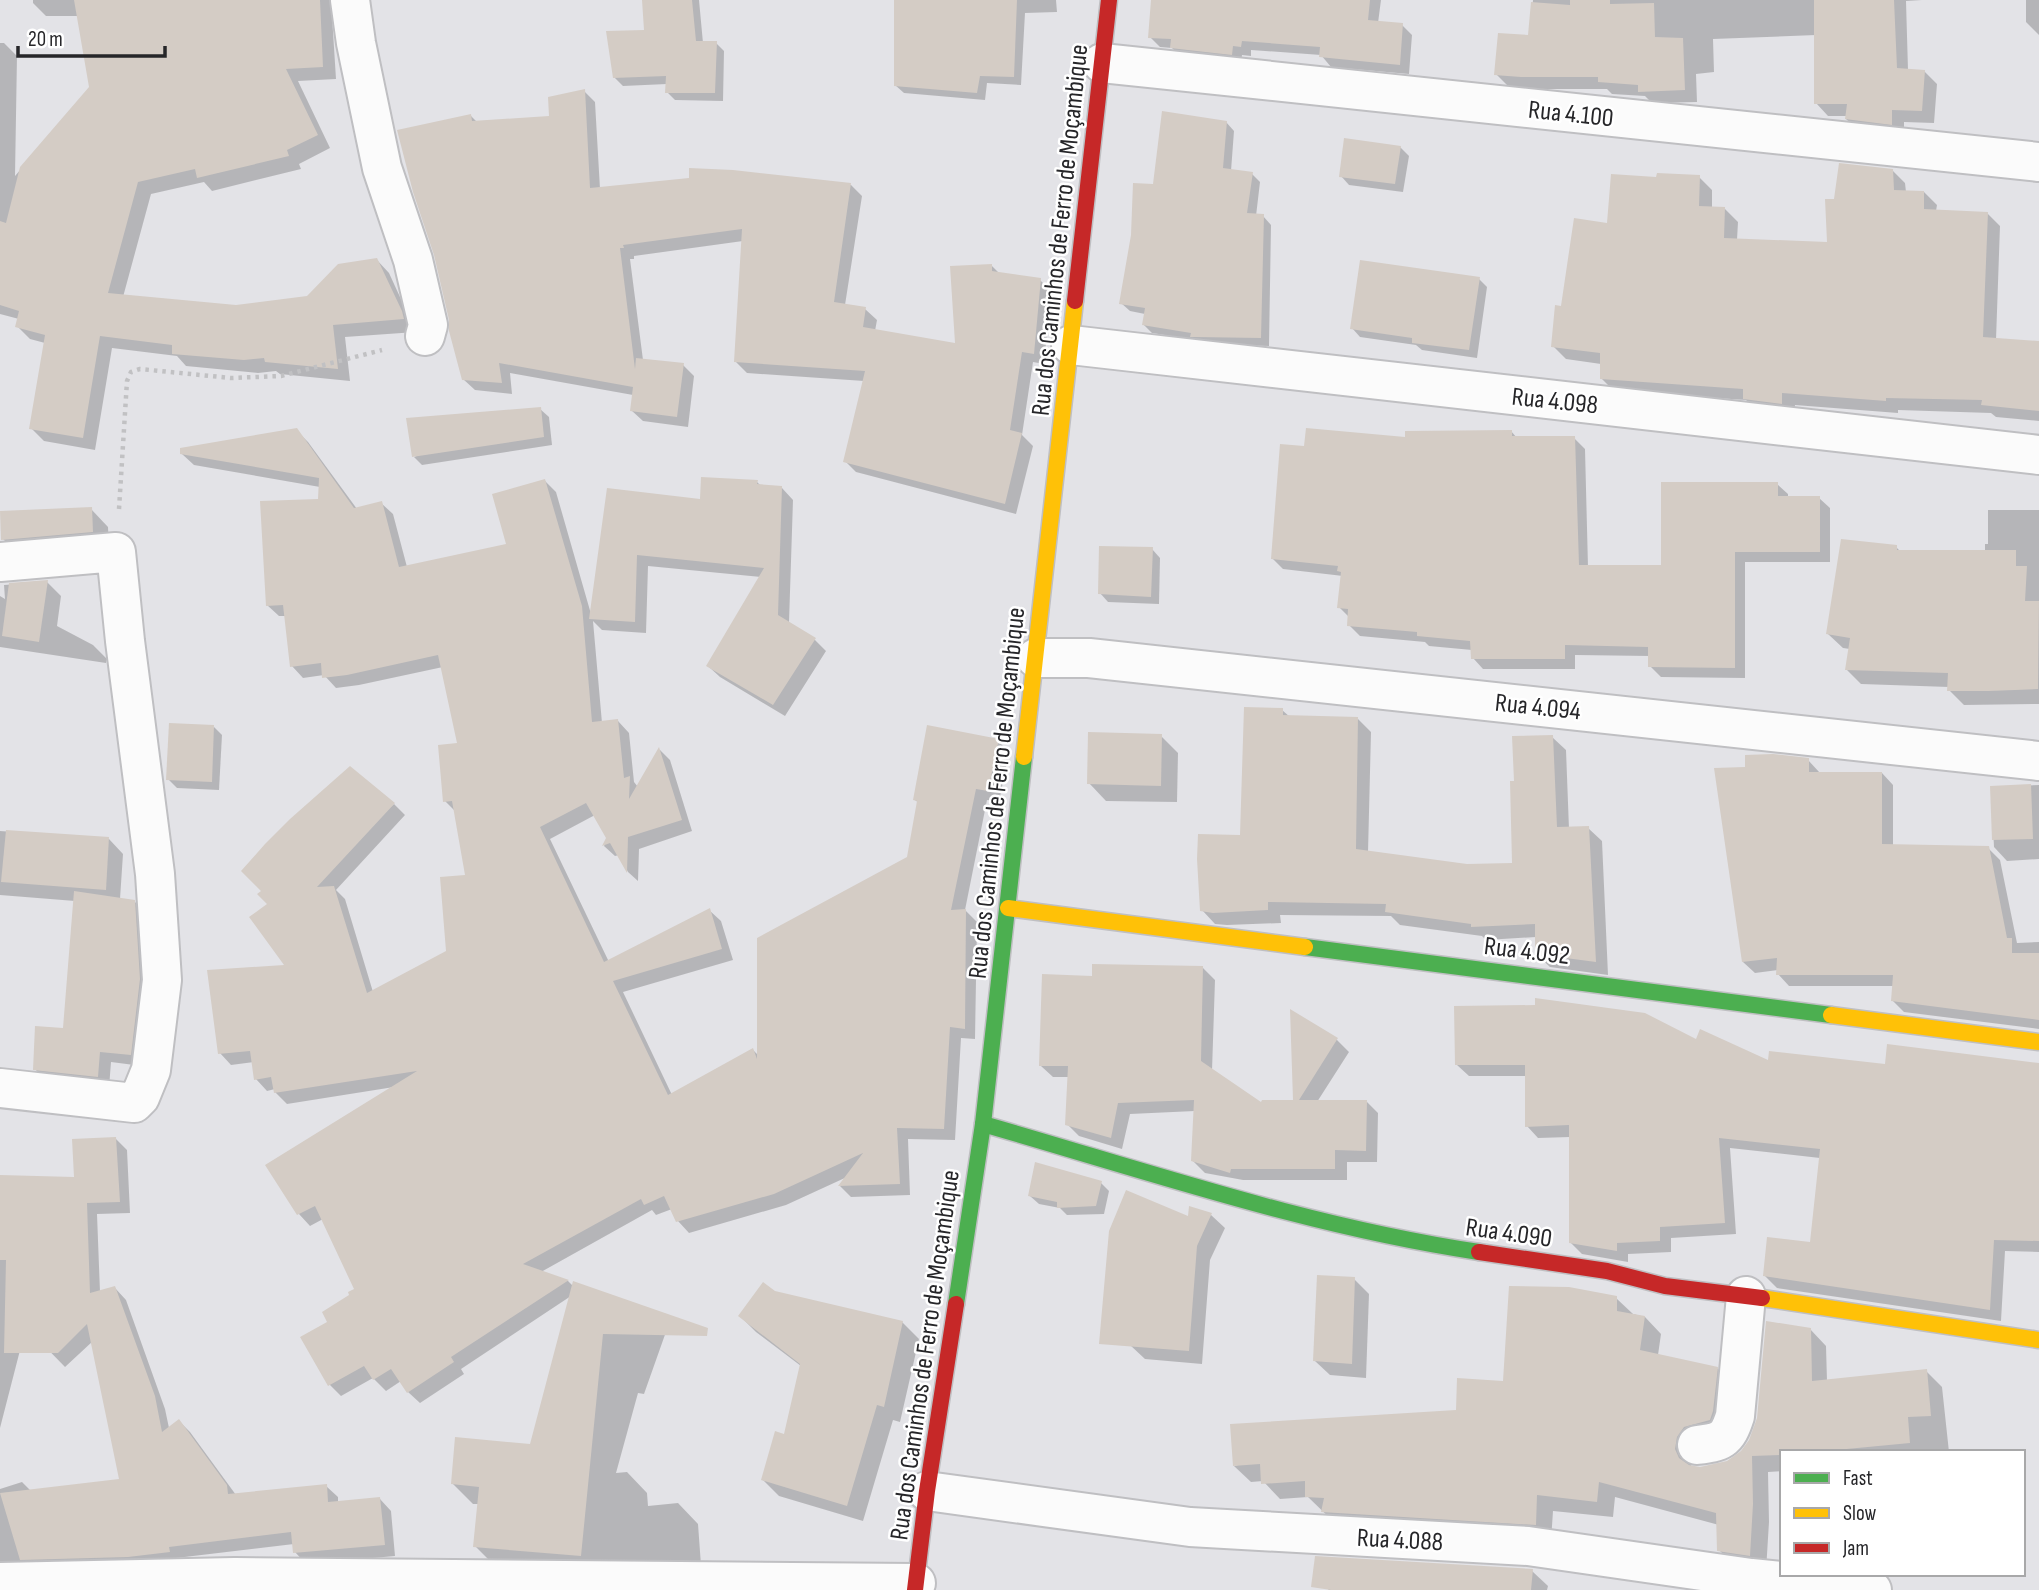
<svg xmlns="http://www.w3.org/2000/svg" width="2039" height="1590" font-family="'Sofia Sans Condensed',sans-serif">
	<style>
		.shadow { fill: #0003; fill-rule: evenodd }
		.building { fill: #d4ccc5 }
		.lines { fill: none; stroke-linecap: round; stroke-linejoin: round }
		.street-casing { stroke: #bfbfc2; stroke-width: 42 }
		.fast-casing { stroke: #bfbfc2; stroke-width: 19 }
		.slow-casing { stroke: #bfbfc2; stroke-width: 19 }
		.jam-casing { stroke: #bfbfc2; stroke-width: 19 }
		.path { stroke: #c1c1c3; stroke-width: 4.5; stroke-dasharray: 3.5 5; stroke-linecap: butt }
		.street { stroke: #fbfbfb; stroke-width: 38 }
		.fast { stroke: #4caf50; stroke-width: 16 }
		.slow { stroke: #ffc107; stroke-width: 16 }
		.jam { stroke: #c62828; stroke-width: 16 }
		.labels { text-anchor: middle; stroke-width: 5; stroke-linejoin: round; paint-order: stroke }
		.street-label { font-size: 26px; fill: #262629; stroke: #fff }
	</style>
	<rect width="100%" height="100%" fill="#e3e3e7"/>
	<!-- shadow -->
	<g class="shadow">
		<polygon points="33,0 331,0 336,79 298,81 330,148 299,164 301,169 212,191 204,182 151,194 123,297 236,307 307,297 376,259 389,273 416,332 345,337 350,381 280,374 276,371 258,373 186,366 177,356 112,348 95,450 44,441 31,428 45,343 30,339 17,326 19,319 0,314 0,43 4,43 17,56 15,176 91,88 79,16 46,16 33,3"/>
		<polygon points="644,0 699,0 703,43 716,43 724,51 723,101 675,100 667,92 667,84 623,86 614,77 646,32"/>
		<polygon points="895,0 1056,0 1057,12 1025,13 1021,85 987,83 985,100 904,93 895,85"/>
		<polygon points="1153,0 1381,0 1378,23 1402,25 1412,35 1409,74 1331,67 1321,55 1251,50 1251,56 1242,55 1241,64 1182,58 1172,48 1160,47 1150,37"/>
		<polygon points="1533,0 1922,0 1906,1 1908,70 1924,71 1937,84 1934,123 1904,122 1904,136 1859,131 1846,119 1847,116 1828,116 1816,103 1816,35 1713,39 1714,72 1696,74 1697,102 1652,103 1645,96 1612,94 1607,89 1535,89 1508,86 1496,74 1530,37"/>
		<polygon points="2026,0 2039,0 2039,35 2026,22"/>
		<polygon points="584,91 595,102 600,189 851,185 862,196 845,305 865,309 877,320 875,331 957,346 991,265 1000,274 1040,280 1051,291 1044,364 1033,362 1022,435 1033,446 1016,514 856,472 845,461 864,381 747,373 736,362 743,241 634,256 634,259 630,259 643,360 683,365 694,376 688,427 643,421 631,410 633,395 510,373 512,394 475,390 463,379 471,116 477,122 550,118"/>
		<polygon points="1226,122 1234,131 1231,171 1252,174 1260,182 1256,216 1263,216 1271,225 1269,346 1200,344 1196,340 1152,333 1143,324 1145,314 1130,311 1121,303 1155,186"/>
		<polygon points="1400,147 1409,156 1403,192 1349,185 1341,176"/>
		<polygon points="1892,170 1905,183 1906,192 1924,192 1937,205 1936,211 1987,213 2000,226 1996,340 2039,343 2039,421 1996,417 1991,413 1898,410 1898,413 1795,405 1794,416 1757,412 1746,400 1614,391 1601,378 1601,364 1566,359 1553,346 1563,308 1609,225 1658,179 1699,177 1712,190 1712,208 1725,209 1738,222 1737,240 1829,243 1835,200"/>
		<polygon points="1479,279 1487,287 1477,358 1422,350 1416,345 1360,337 1352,328"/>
		<polygon points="540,409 549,417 552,445 422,465 414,457"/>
		<polygon points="296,430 308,442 357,509 381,503 393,514 407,567 509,546 545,481 556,492 591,614 608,490 702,501 757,482 761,486 782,488 793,500 789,623 815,640 826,651 785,716 720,677 708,666 761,577 648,566 646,633 602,630 593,621 602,723 618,721 629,733 634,782 638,787 660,750 670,760 692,831 639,849 638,881 628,872 619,855 615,856 604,846 608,838 595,815 550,839 609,962 709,910 721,921 733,960 623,992 672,1095 753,1050 759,1056 908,858 919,803 915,800 998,741 1009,752 999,802 987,800 965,910 977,922 975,1039 961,1038 955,1140 908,1139 910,1195 851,1197 840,1186 847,1177 786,1205 689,1233 678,1221 672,1209 656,1215 652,1210 541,1272 568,1281 574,1287 667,1329 644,1394 638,1393 616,1473 627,1472 647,1493 648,1506 678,1503 698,1524 702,1579 495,1566 475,1546 479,1504 473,1504 453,1484 531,1446 571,1296 461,1369 464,1374 420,1403 408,1392 401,1381 386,1391 373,1378 341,1396 330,1385 302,1338 329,1322 356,1289 323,1219 310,1226 299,1214 267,1166 394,1087 287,1104 275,1092 275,1089 267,1091 256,1079 254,1062 231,1065 220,1053 287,966 252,918 394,804 405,815 336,890 345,899 373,992 447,952 467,877 456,812 445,801 459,745 443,667 359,685 336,688 324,675 303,678 292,666 286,616 279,616 267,605 319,501 320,487 194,465 182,454"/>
		<polygon points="1511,431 1517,438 1574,438 1585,449 1588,567 1663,567 1777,484 1788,494 1788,498 1819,498 1830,508 1830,562 1745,562 1745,678 1661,677 1650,666 1650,656 1575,655 1575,669 1483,669 1473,658 1472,650 1429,646 1425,642 1360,636 1349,625 1350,618 1339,607 1343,576 1283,569 1272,558 1305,448"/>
		<polygon points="91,509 108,527 109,549 20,556 3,539"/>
		<polygon points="1988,510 2039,510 2039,704 1964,705 1949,690 1949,687 1861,684 1847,670 1850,649 1843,648 1828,634 1896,547 1901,552 1985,552 1985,544 1988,544"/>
		<polygon points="1152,549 1160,558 1159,604 1108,602 1100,593"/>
		<polygon points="47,582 61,596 57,626 93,645 107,659 106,663 0,647 0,596 5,599 4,585"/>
		<polygon points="1282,710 1290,717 1358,719 1371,732 1368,853 1467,866 1514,864 1516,782 1552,737 1566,750 1569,829 1588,828 1602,841 1608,975 1550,967 1536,954 1536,937 1486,940 1482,936 1400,925 1391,916 1280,915 1281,923 1227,925 1215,924 1202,910 1241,837"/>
		<polygon points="214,727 222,735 219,790 177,788 168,779"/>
		<polygon points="1161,736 1178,753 1177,802 1106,801 1089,783"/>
		<polygon points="1808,760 1820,773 1882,773 1893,785 1893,846 1988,848 2000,860 2017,943 2039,942 2039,1029 1904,1012 1892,1000 1894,986 1789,986 1778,974 1778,970 1755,973 1743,962 1747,769"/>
		<polygon points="2039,785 2039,859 2007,861 1994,847 1991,787"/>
		<polygon points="0,831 109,839 123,854 120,899 134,901 146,913 142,1066 111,1062 109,1088 46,1081 35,1069 64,1029 75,901 0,895"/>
		<polygon points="1203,968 1215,980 1212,1071 1261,1104 1294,1102 1292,1012 1337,1040 1349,1052 1317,1102 1367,1102 1378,1113 1377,1162 1347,1162 1347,1180 1243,1180 1205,1173 1193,1161 1195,1111 1130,1114 1122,1149 1079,1136 1067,1124 1069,1077 1053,1077 1041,1066 1094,978"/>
		<polygon points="1697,1041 1769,1063 1886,1066 2039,1065 2039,1252 2005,1251 2001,1321 1777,1288 1765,1276 1811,1244 1820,1158 1730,1148 1736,1234 1671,1238 1671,1252 1628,1254 1628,1262 1582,1254 1570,1242 1570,1137 1538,1138 1527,1126 1527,1076 1469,1076 1457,1065"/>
		<path d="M 115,1138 L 127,1150 L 130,1213 L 97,1214 L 100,1292 L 115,1288 L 126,1300 L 165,1409 L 169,1428 L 179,1421 L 190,1432 L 236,1495 L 326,1486 L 338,1497 L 338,1503 L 380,1499 L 391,1511 L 395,1556 L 306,1564 L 295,1552 L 294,1544 L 84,1569 L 0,1575 L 0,1177 L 76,1179 ZM 26,1327 L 65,1367 L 93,1341 L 121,1480 L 31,1491 L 22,1482 L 0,1489 L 0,1428 Z"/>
		<polygon points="1101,1183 1109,1191 1104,1214 1067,1215 1060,1208 1039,1204 1030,1196"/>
		<polygon points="1211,1215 1225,1228 1210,1260 1202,1364 1145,1359 1130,1345 1190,1218"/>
		<polygon points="1354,1279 1369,1294 1366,1378 1330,1375 1315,1361"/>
		<polygon points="775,1293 902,1322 919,1339 900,1422 893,1420 863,1521 779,1496 763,1480 785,1436 801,1366 756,1332 740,1316"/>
		<polygon points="1616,1298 1633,1314 1645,1317 1661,1334 1658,1355 1717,1368 1733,1385 1729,1428 1692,1454 1691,1467 1700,1468 1728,1462 1742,1453 1750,1441 1810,1329 1826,1346 1827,1381 1926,1371 1942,1387 1949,1452 1782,1452 1782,1471 1768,1472 1769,1522 1766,1571 1736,1567 1719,1550 1719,1525 1615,1497 1613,1517 1553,1511 1551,1541 1340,1528 1308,1497 1280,1499 1263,1481 1251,1482 1234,1466 1458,1411 1505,1383"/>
		<polygon points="1532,1571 1548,1586 1547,1590 1329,1590 1314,1576"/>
	</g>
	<!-- building -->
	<g class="building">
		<polygon points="74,0 320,0 323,67 286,69 318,135 287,150 289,156 197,178 195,169 138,182 108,293 236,305 307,296 338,264 377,258 402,311 404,319 333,325 338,369 265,362 264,358 244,360 172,354 172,345 100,336 83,438 29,429 45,335 15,327 19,311 0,305 0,221 6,223 20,167 89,87"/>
		<polygon points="642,0 692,0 696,41 717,41 715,93 665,93 666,76 613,78 606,31 644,30"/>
		<polygon points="894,0 1017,0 1014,77 980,76 977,93 894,86"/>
		<polygon points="1151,0 1370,0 1368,20 1403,23 1400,65 1319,57 1320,47 1242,41 1241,47 1233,46 1232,55 1170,48 1171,39 1148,38"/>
		<polygon points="1570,0 1610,0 1610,4 1654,3 1655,37 1683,38 1685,90 1638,92 1638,85 1598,82 1598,77 1521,77 1494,75 1498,33 1528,35 1531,2 1570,5"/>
		<polygon points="1814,0 1894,0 1897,68 1925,70 1922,111 1892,110 1892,125 1845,119 1847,104 1814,104"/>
		<polygon points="585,89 590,188 689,178 689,168 733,170 851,183 834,302 866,307 863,327 955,343 950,266 992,264 992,271 1041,278 1034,354 1022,352 1010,430 1022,433 1005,504 843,462 865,371 734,362 742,229 623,245 624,248 620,248 635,369 636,358 684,363 677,417 630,411 633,387 499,363 502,383 462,380 449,331 449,320 434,255 413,192 397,130 471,114 472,121 549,116 548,97"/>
		<polygon points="1162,111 1227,121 1223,168 1253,172 1247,213 1264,214 1261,338 1195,337 1190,337 1191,333 1142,325 1145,308 1119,304 1131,235 1133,183 1153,184"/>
		<polygon points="1344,138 1401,146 1395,184 1339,177"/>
		<polygon points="1839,163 1893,169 1894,190 1924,191 1924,209 1988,212 1983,337 2039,341 2039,411 1981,405 1982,400 1886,398 1886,401 1782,393 1782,404 1743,399 1743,389 1600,379 1600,353 1551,347 1555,305 1561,306 1574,218 1607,223 1611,174 1656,177 1657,173 1700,175 1699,206 1725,207 1724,238 1827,242 1825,199 1834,199"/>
		<polygon points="1360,260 1480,277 1469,350 1412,343 1412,338 1350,329"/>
		<polygon points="541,407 544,437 412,457 406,418"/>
		<polygon points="297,428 354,508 382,501 399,567 506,544 492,494 545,479 582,606 592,722 618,719 624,778 630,776 629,799 659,747 682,820 628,837 627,873 610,843 602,846 606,838 586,803 540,827 604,962 710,908 722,949 613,981 668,1095 753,1048 757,1059 757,938 907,857 917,801 913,800 927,725 999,739 988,791 976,789 951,910 966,909 965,1029 950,1027 944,1129 897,1128 900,1184 838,1186 863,1153 774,1194 676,1222 664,1196 644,1205 641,1199 523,1264 569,1280 451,1357 454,1362 407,1393 391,1369 373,1380 364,1366 328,1386 300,1337 327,1322 322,1312 349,1295 348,1292 354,1289 315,1206 297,1215 265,1165 417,1071 274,1093 271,1077 254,1080 250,1051 218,1054 207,970 284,965 249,917 267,904 257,894 261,891 241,871 265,844 290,819 350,766 395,803 317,887 334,886 367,993 446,951 440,877 465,875 452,801 443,802 438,745 457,743 438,655 347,675 322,678 321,663 290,667 283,605 266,606 260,501 318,499 319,478 180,454 180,448"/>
		<polygon points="1306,428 1405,437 1405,431 1512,430 1512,436 1575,436 1579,565 1661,565 1661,482 1778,482 1778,496 1820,496 1820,552 1735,552 1735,668 1648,667 1648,647 1565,645 1565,659 1471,659 1470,641 1417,636 1417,632 1347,626 1348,609 1337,608 1341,572 1337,571 1338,566 1271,559 1280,444 1304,446"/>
		<polygon points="701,477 758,480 757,484 782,486 778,615 816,638 773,705 706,666 764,568 637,555 635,622 589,619 607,488 700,499"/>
		<polygon points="92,507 93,532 1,540 0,511"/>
		<polygon points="1841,539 1897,545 1897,550 2016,550 2016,566 2027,566 2025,601 2039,601 2038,689 1989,691 1947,691 1948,673 1845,670 1850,638 1826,634"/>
		<polygon points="1099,546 1153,547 1151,597 1098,594"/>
		<polygon points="48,580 39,642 2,636 9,583"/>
		<polygon points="1244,707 1283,708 1283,715 1358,717 1356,849 1467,864 1512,863 1510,781 1514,781 1512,736 1553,735 1557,827 1589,826 1596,962 1535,954 1535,924 1471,927 1471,924 1385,912 1386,904 1268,902 1268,910 1213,913 1200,911 1197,859 1198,834 1240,835"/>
		<polygon points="169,723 214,725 212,782 166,780"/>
		<polygon points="1088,732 1162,734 1161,786 1087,784"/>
		<polygon points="1773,754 1809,758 1809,772 1882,772 1882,844 1989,846 2007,938 2012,938 2012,953 2039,953 2039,1020 1891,1001 1893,975 1776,975 1777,958 1742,962 1714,768 1745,767 1745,755"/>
		<polygon points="2031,784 2033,839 1992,840 1990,786"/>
		<polygon points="6,830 109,837 106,890 1,882"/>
		<polygon points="74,891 135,900 140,979 131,1055 100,1052 98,1077 33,1070 35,1026 63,1028"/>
		<polygon points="1092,964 1203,966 1201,1061 1261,1102 1262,1100 1293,1100 1290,1009 1338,1038 1299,1100 1367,1100 1366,1151 1335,1150 1335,1169 1231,1169 1230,1173 1191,1161 1194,1100 1118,1103 1111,1138 1065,1125 1068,1066 1039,1066 1042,974 1092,976"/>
		<polygon points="1535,998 1645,1013 1696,1039 1700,1029 1768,1060 1769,1051 1885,1064 1887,1044 2039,1063 2039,1241 1994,1240 1990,1310 1763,1276 1767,1237 1810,1242 1820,1149 1719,1138 1725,1223 1660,1227 1660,1241 1617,1243 1617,1251 1569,1243 1569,1125 1525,1127 1525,1065 1455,1065 1454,1006 1535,1005"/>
		<polygon points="116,1137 120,1202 87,1203 90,1293 115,1286 155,1396 162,1432 179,1419 227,1485 228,1494 327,1484 328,1502 380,1497 385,1545 293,1553 291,1532 169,1547 170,1552 128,1557 20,1560 0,1493 119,1479 87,1324 58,1353 4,1353 6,1260 0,1260 0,1175 74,1177 72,1139"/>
		<polygon points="1035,1162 1102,1181 1096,1206 1057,1208 1057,1202 1028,1196"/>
		<polygon points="1126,1190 1188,1216 1189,1206 1212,1213 1197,1246 1189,1351 1099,1344 1109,1231"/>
		<polygon points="1317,1275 1355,1277 1352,1364 1313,1361"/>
		<polygon points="573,1281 708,1328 707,1336 603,1334 581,1556 473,1547 479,1487 451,1484 455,1437 530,1444"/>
		<polygon points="763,1282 775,1291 903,1321 884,1407 877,1405 847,1506 761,1480 775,1431 784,1434 800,1364 738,1316"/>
		<polygon points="1509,1286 1569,1287 1617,1296 1617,1311 1645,1316 1640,1350 1718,1367 1713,1411 1710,1420 1684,1427 1677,1437 1675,1449 1679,1458 1689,1465 1700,1467 1727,1461 1741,1451 1749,1440 1757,1418 1766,1321 1811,1328 1812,1381 1927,1369 1931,1416 1908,1417 1910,1443 1815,1452 1782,1452 1782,1455 1752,1456 1753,1504 1750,1556 1717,1551 1716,1513 1599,1482 1597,1502 1537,1495 1536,1525 1321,1512 1324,1498 1305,1497 1305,1481 1261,1484 1260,1464 1233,1466 1230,1424 1456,1410 1457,1378 1503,1381"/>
		<polygon points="1315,1556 1533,1569 1531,1590 1331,1590 1311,1587"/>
	</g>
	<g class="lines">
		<!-- street casing -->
		<g class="street-casing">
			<g id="street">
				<polyline points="350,0 356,43 382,168 413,260 428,325 425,336"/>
				<polyline points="1102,63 2039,162"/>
				<polyline points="1071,345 2039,455"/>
				<polyline points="0,562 116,552 125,641 155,874 162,980 151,1070 140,1097 134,1103 0,1088"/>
				<polyline points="1036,658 1089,658 2039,761"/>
				<path d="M 1697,1445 C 1721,1442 1727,1441 1735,1416 L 1746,1296"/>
				<polyline points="927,1491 1190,1527 1528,1546 1751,1578 1872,1590"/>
				<polyline points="0,1582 235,1577 916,1583"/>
			</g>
		</g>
		<!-- fast casing -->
		<g class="fast-casing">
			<g id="fast">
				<polyline points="1305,947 1831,1015"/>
				<path d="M 983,1124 C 1147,1171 1310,1227 1479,1252"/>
				<polyline points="956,1304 983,1124 1024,757"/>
			</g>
		</g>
		<!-- slow casing -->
		<g class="slow-casing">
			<g id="slow">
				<polyline points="1024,757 1075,301"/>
				<polyline points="1008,908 1305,947"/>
				<polyline points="1831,1015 2039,1042"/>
				<polyline points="1762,1298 2039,1340"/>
			</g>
		</g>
		<!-- jam casing -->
		<g class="jam-casing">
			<g id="jam">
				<polyline points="1075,301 1109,0"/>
				<polyline points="1479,1252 1607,1271 1665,1286 1762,1298"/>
				<polyline points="915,1590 927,1491 956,1304"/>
			</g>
		</g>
		<!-- path -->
		<polyline class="path" points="119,509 127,381 131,372 140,369 231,378 281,376 382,350"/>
		<!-- street -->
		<use href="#street" class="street"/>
		<!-- fast -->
		<use href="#fast" class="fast"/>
		<!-- slow -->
		<use href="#slow" class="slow"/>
		<!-- jam -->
		<use href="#jam" class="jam"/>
	</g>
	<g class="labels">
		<!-- street labels -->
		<g class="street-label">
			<text transform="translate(1571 113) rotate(6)" y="9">Rua 4.100</text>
			<text transform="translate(1059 230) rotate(-84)" y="9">Rua dos Caminhos de Ferro de Moçambique</text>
			<text transform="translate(1555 400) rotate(6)" y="9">Rua 4.098</text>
			<text transform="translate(1538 706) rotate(6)" y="9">Rua 4.094</text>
			<text transform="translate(996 793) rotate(-84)" y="9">Rua dos Caminhos de Ferro de Moçambique</text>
			<text transform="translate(1527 950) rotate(7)" y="9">Rua 4.092</text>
			<text transform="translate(1509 1232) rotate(8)" y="9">Rua 4.090</text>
			<text transform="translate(924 1355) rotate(-82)" y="9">Rua dos Caminhos de Ferro de Moçambique</text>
			<text transform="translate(1400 1539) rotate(3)" y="9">Rua 4.088</text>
		</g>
	</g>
	<!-- legend -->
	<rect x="1780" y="1450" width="245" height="126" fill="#ffffff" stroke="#a8a8a9" stroke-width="2"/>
	<rect x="1794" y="1473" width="35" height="10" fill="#4caf50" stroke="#a8a8a9" stroke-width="2"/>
	<text x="1843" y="1485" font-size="21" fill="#262629">Fast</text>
	<rect x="1794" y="1508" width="35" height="10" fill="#ffc107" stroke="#a8a8a9" stroke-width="2"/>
	<text x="1843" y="1520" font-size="21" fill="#262629">Slow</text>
	<rect x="1794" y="1543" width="35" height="10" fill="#c62828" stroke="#a8a8a9" stroke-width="2"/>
	<text x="1843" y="1555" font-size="21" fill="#262629">Jam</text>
	<!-- scale -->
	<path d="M18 46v10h147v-10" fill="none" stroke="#262629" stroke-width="3.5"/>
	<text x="28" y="46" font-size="21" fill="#262629" stroke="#ffffff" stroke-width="5" paint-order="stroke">20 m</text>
</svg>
